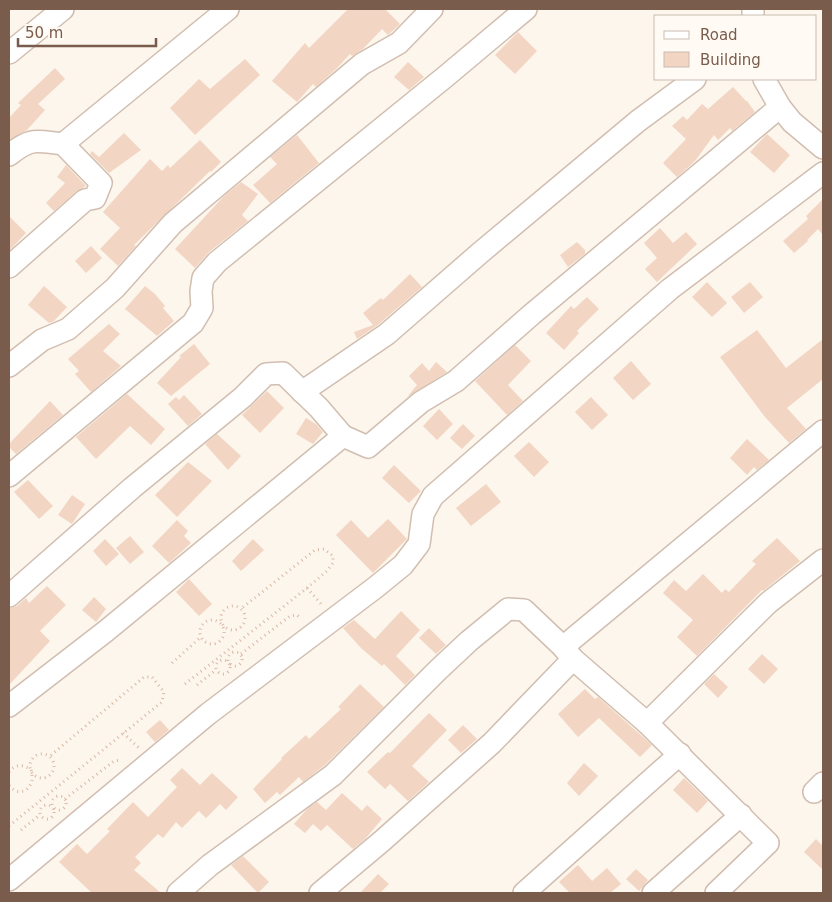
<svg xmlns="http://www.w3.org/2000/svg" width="832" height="902" font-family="'DejaVu Sans',sans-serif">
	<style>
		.building { fill: #f3d5c3 }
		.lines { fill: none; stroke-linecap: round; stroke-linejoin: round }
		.minor-casing { stroke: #d1beb0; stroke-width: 24 }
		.path { stroke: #d9b8a5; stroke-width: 3; stroke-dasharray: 1 4; stroke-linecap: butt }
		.minor { stroke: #fff; stroke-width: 21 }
	</style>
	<rect width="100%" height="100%" fill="#fdf6ec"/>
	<!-- building -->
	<g class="building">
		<polygon points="348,9 385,9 400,24 388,35 382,29 363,49 352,56 350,54 336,69 316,87 313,84 297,102 272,81 305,43 309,48"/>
		<polygon points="518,32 537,51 515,74 495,55"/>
		<polygon points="245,59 260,75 195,135 170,108 199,79 210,89"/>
		<polygon points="408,62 424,77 409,90 394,77"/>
		<polygon points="55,68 65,79 38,104 45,110 27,130 9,140 9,118 21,105 18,103"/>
		<polygon points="733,87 746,101 747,101 755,112 732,131 730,128 718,140 714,135 695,161 677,177 663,163 686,139 672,126 683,116 687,120 702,104 708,109"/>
		<polygon points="124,133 141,150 109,173 90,154 92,151 99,157"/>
		<polygon points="767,134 790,155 774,173 750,152"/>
		<polygon points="297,135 319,163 270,203 253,185 277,164 270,157"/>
		<polygon points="200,140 221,162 211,172 210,171 134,245 136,246 118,266 100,249 120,228 103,212 150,159 162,171 168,165 170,168"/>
		<polygon points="66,165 86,186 77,191 54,211 46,203 65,183 57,177"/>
		<polygon points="241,182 258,194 242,215 248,221 209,252 195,268 175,249 224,196"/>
		<polygon points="823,199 823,235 818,229 807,240 808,241 794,253 783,241 808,219 806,216"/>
		<polygon points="9,216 26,233 9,251"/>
		<polygon points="660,228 673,243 686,232 697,244 657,282 645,269 657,258 644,243"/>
		<polygon points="577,242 585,250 585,254 568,267 560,255"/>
		<polygon points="91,246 102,258 86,273 75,261"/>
		<polygon points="410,274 422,287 379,324 357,339 354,332 373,325 363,313 381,298 383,300"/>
		<polygon points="707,282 727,303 712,317 692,297"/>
		<polygon points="750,282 763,297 744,313 731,297"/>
		<polygon points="44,286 67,307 54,321 49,323 28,305"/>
		<polygon points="145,286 155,294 165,306 163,308 174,321 157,336 125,309"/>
		<polygon points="587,297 599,309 577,331 579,333 564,350 546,333 571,306 574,309"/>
		<polygon points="109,324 120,334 103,351 121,366 91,392 75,374 79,371 68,359"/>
		<polygon points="757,330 786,368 823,339 823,379 787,408 806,429 789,443 765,417 720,357"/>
		<polygon points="194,344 210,364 171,396 157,383 181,357 179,356"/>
		<polygon points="515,345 531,361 508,385 523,401 507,415 475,381"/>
		<polygon points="631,361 651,384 633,400 613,378"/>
		<polygon points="436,362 447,372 407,397 417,385 409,376 422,363 429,371"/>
		<polygon points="267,391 284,408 260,433 242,415"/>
		<polygon points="127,394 165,429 151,445 130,426 96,459 76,437"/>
		<polygon points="184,395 202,414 188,426 168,404 176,397 179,400"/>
		<polygon points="591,397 608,415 592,430 575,412"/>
		<polygon points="50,401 63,415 16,454 9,447 9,444"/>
		<polygon points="439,409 453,424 437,440 423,426"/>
		<polygon points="306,418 316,424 323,432 313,444 296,434"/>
		<polygon points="463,424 475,436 462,449 450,438"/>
		<polygon points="217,434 241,456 228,470 205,444"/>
		<polygon points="747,439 769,460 757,470 754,467 747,475 730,458"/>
		<polygon points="529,442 549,462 534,477 514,456"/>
		<polygon points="188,462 212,481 177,517 155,495"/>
		<polygon points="394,465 421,491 409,503 382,478"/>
		<polygon points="28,480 53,506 39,519 14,492"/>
		<polygon points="486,484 501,502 471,526 456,508"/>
		<polygon points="72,495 85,504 72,524 58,515"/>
		<polygon points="388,519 407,539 373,573 336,535 351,520 368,538"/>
		<polygon points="177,520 188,531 184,536 191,543 169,563 152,546"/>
		<polygon points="130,536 144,552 130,564 116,548"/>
		<polygon points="777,538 800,561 763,591 762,590 697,656 677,637 693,620 663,593 674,580 686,591 703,574 722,593 725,589 729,592 756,564 752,561"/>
		<polygon points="105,539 119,554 106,566 93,551"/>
		<polygon points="253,539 264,550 241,571 232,561"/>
		<polygon points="189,579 212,604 199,616 176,592"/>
		<polygon points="47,586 66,605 40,631 50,641 9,685 9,608 17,606 26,598 29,603"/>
		<polygon points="94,597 106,609 96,622 82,610"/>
		<polygon points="401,611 420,630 396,656 415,675 405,685 384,664 382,666 361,648 343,628 354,620 375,639"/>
		<polygon points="429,628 446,645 436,654 419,638"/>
		<polygon points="762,654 778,669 764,684 748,669"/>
		<polygon points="714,674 728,687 718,698 704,684"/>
		<polygon points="360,684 384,707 325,765 303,782 299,777 280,795 277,792 265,803 253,789 282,759 281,758 306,735 309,739 341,709 338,707"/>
		<polygon points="585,689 595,699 598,697 652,745 640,757 599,718 578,737 558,714"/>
		<polygon points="429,713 447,730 412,766 429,782 408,801 390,784 385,789 367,772 388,752 390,753"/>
		<polygon points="160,720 169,730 155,742 146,732"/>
		<polygon points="463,725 477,739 461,753 448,740"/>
		<polygon points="584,763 598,776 579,796 567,783"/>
		<polygon points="182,768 200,785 212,773 238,797 226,810 220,804 206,818 199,811 182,828 176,822 163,838 158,834 135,857 141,863 134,870 161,893 92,893 59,862 77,844 87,854 110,831 107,829 133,802 148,817 177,787 170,780"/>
		<polygon points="684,778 708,801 697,813 673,790"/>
		<polygon points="342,793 362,811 367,805 382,819 365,839 353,849 327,825 321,831 313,824 305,833 294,824 308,808 317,802 326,810"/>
		<polygon points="816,839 823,846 823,870 804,852"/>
		<polygon points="243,856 269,882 258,893 231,865"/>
		<polygon points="578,865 592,881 607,868 621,884 610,893 570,893 559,882"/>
		<polygon points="636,869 648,880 639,891 626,879"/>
		<polygon points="378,874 389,884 380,893 360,893"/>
	</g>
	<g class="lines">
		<!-- minor casing -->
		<g class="minor-casing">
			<g id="minor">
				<polyline points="753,9 753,16"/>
				<polyline points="9,53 63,9"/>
				<polyline points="764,79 780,107 792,122 823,148"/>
				<polyline points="63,144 228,9"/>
				<path d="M 9,155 C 32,137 35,141 63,144 L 101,183 L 95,198 L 85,200 L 9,267"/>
				<polyline points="9,366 42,340 68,329 115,288 173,223 362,64 399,43 432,9"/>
				<polyline points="302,392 387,334 480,253 638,121 695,79"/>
				<polyline points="9,476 193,323 202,308 201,291 203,278 217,262 445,77 526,9"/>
				<polyline points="9,596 132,488 243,397 266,374 283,373 319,408 343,436"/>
				<polyline points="563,647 823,431"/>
				<polyline points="9,706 106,631 343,436 368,447 421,402 456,381 531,315 780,107"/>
				<polyline points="647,723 768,603 823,560"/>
				<polyline points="814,792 823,783"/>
				<polyline points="9,880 208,714 376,587 403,565 419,544 423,514 433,496 670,289 823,173"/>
				<polyline points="178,893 210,865 333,775 439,669 469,641 508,609 524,610 563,647 573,659 647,723 768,843 716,893"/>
				<polyline points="320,893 382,841 492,743 573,659"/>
				<polyline points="524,893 680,754"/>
				<polyline points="653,893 741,815"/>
			</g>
		</g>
		<!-- path -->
		<g class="path">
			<polyline points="307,588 322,605"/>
			<circle cx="233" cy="618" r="12"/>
			<circle cx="212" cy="632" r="12"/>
			<circle cx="235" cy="659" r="7"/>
			<polyline points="241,654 290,616 297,615 301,619"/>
			<circle cx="223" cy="667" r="7"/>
			<polyline points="172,663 201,637"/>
			<polyline points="185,684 307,588 327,571 333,563 333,556 324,549 315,550 242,608"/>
			<polyline points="197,685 216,670"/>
			<polyline points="123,733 139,748"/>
			<circle cx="42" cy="766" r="12"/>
			<path d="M 9,772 C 15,764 23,764 31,770 C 37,787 20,800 9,785"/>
			<circle cx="59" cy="803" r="7"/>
			<polyline points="65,799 114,761 121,760"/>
			<circle cx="47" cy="812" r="7"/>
			<polyline points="9,826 162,702 164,692 152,677 144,677 50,756"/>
			<polyline points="21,830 40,815"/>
		</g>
		<!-- minor -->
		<use href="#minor" class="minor"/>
	</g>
	<!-- border -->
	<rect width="832" height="902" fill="none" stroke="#7a5c4d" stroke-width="20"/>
	<!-- legend -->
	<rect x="654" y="15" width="162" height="65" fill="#fffaf3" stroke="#cabbb1"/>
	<rect x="664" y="31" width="25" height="8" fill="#ffffff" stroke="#cabbb1"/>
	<text x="700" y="40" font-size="15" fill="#7a5c4d">Road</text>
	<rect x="664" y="52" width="25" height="15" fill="#f3d5c3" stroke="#cabbb1"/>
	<text x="700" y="65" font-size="15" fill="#7a5c4d">Building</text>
	<!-- scale -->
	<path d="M18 38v8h138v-8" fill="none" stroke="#7a5c4d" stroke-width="2.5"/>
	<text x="25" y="38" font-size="15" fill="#7a5c4d" stroke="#fffaf3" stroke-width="4" paint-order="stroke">50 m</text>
</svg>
